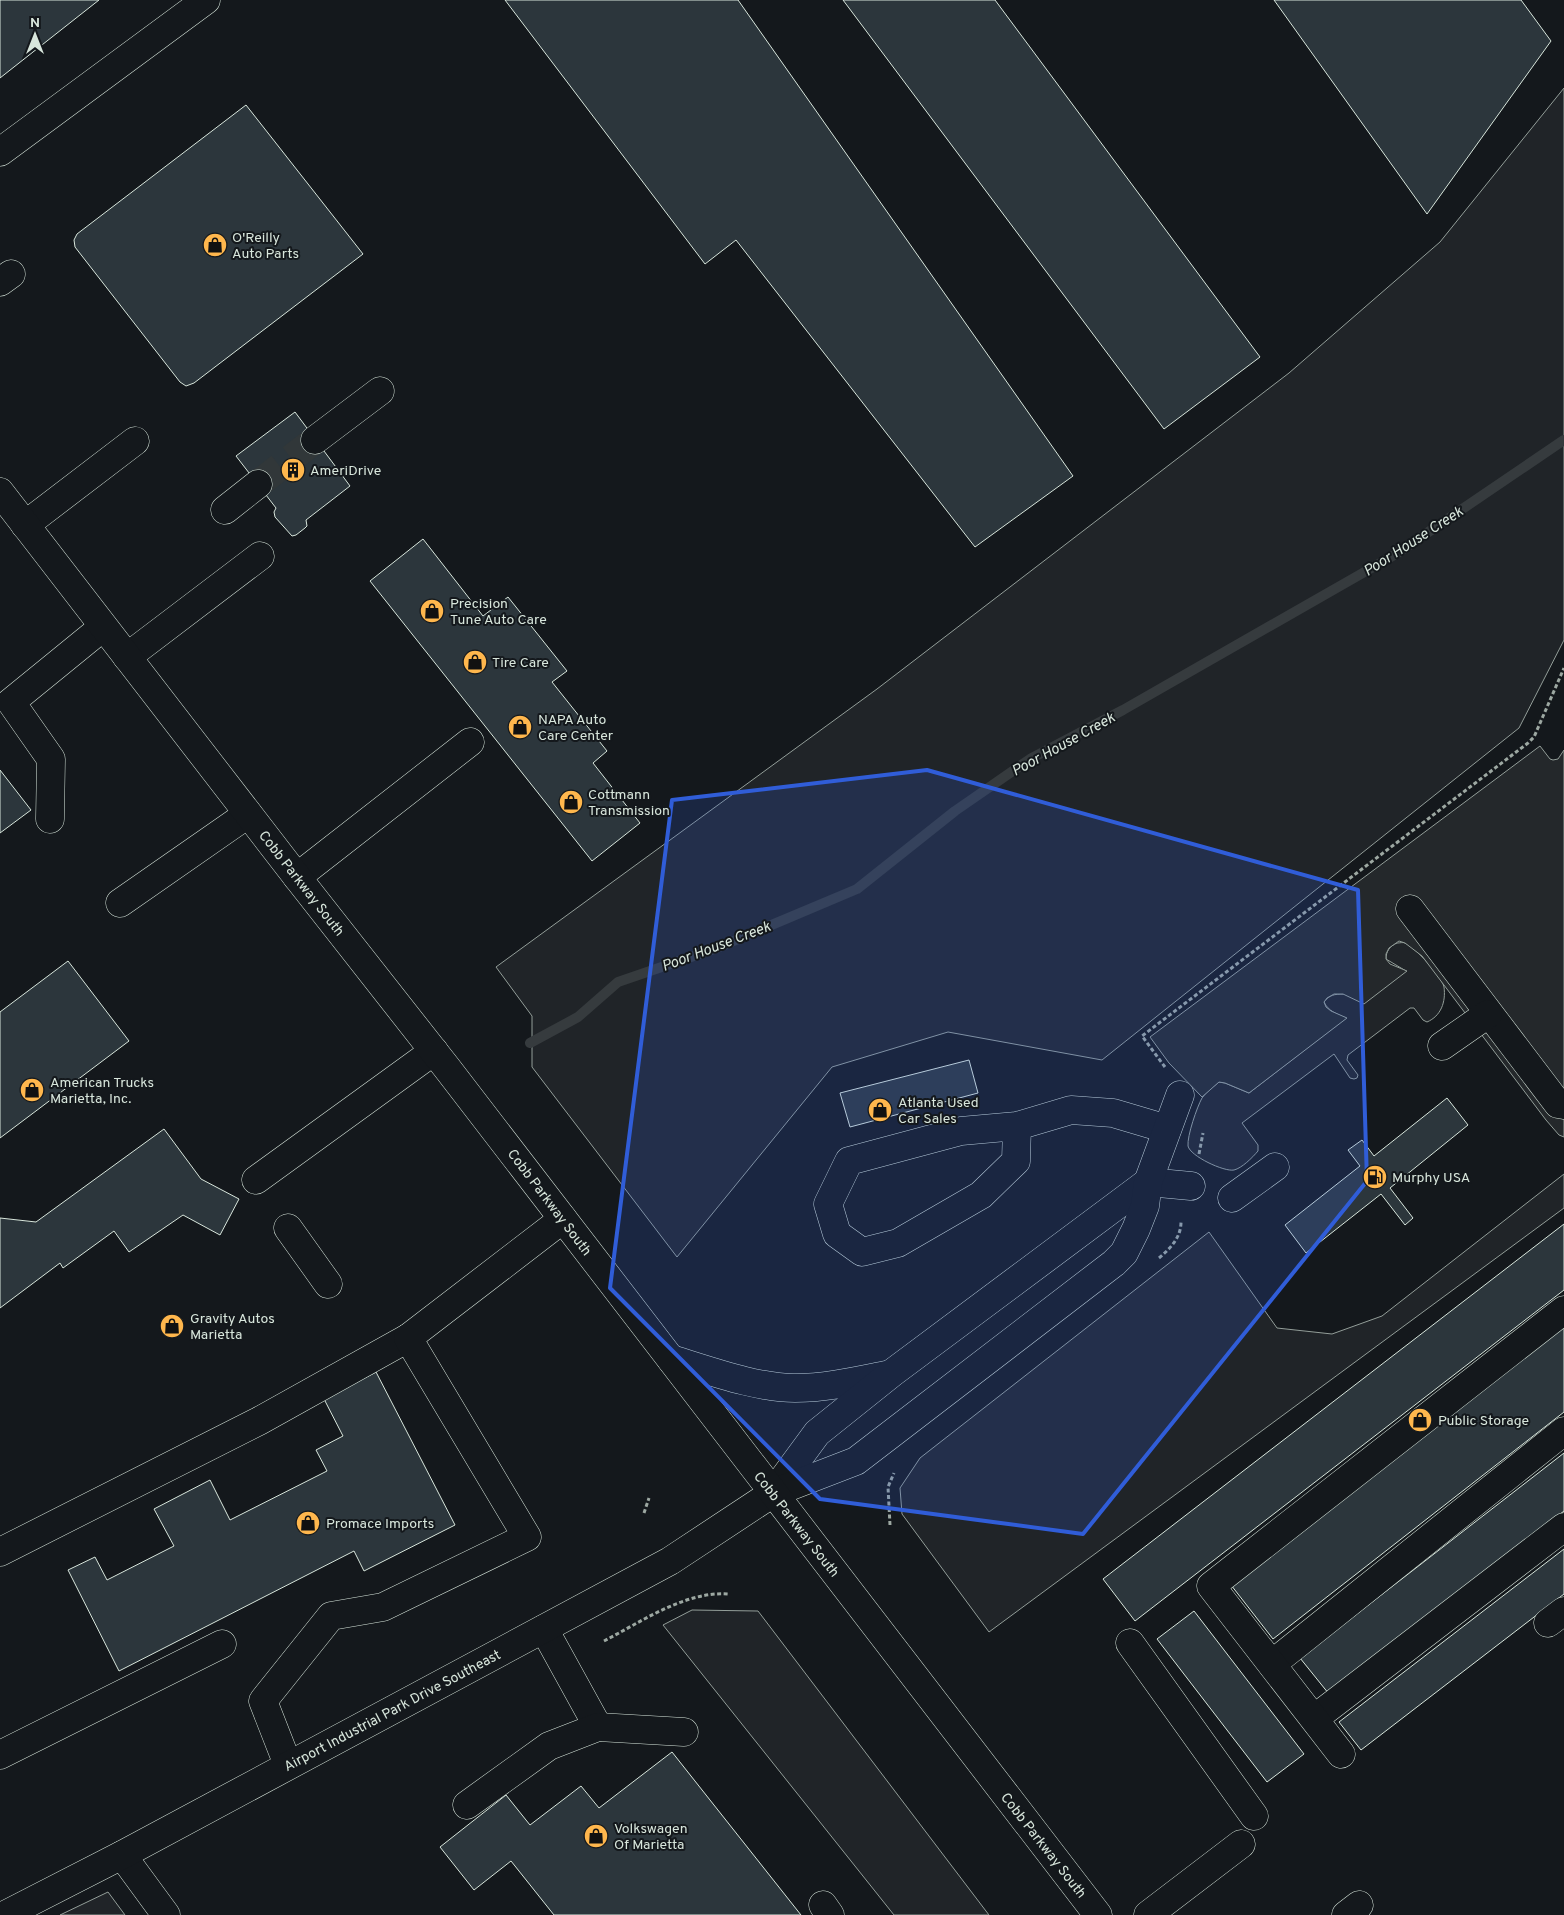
<svg xmlns="http://www.w3.org/2000/svg" width="1564" height="1915" font-family="Overpass,sans-serif">
	<style>
		.green { fill: #202428; stroke: #939e99 }
		.parking { fill: #24282b; stroke: #939e99 }
		.lines { fill: none; stroke-linecap: round; stroke-linejoin: round }
		.stream { stroke: #363b3e; stroke-width: 10 }
		.building { fill: #2c363c; stroke: #d8e6dc }
		.minor-tunnel { stroke: #313739; stroke-width: 28; stroke-dasharray: 28 14; stroke-linecap: butt }
		.minor-casing { stroke: #d8e6dc; stroke-width: 29 }
		.major-casing { stroke: #d8e6dc; stroke-width: 29 }
		.path { stroke: #9da8a2; stroke-width: 3; stroke-dasharray: 4 2.5; stroke-linecap: butt }
		.minor { stroke: #14181c; stroke-width: 28 }
		.major { stroke: #14181c; stroke-width: 28 }
		.marked { fill: #305dd8; fill-opacity: 0.2; stroke: #305dd8; stroke-width: 4; stroke-linejoin: round }
		.labels { text-anchor: middle; stroke-width: 4; stroke-linejoin: round; paint-order: stroke }
		.poi-label { font-size: 14px; fill: #d8e6dc; stroke: #14181c; text-anchor: start }
		.street-label { font-size: 14px; fill: #d8e6dc; stroke: #14181c }
		.water-label { font-size: 15px; font-style: italic; fill: #d8e6dc; stroke: #14181c }
	</style>
	<rect width="100%" height="100%" fill="#14181c"/>
	<!-- green -->
	<g class="green">
		<polygon points="1564,88 1564,640 1519,728 1102,1060 948,1032 832,1067 677,1257 532,1067 532,1016 496,967 877,689 1289,373 1440,242"/>
		<path d="M 1397,943 C 1400,943 1403,942 1405,943 C 1415,947 1442,977 1444,987 C 1446,1002 1441,1016 1427,1022 L 1423,1020 L 1414,1008 L 1410,1008 L 1348,1055 L 1347,1060 L 1358,1075 L 1357,1078 L 1354,1079 L 1350,1078 L 1334,1054 L 1242,1123 L 1258,1145 L 1258,1151 C 1252,1158 1242,1168 1234,1170 C 1224,1172 1190,1156 1188,1146 C 1187,1136 1197,1107 1202,1098 C 1206,1092 1213,1087 1219,1082 L 1225,1083 L 1249,1093 L 1346,1018 C 1337,1014 1328,1011 1324,1002 C 1329,995 1335,994 1343,994 L 1406,971 L 1386,959 C 1386,951 1390,946 1397,943 Z"/>
		<polygon points="1564,1174 1564,1208 989,1632 902,1514 900,1488 920,1458 1209,1232 1277,1328 1332,1334 1382,1316"/>
		<polygon points="692,1610 758,1611 989,1915 894,1915 663,1625"/>
		<polygon points="108,1892 125,1915 60,1915"/>
	</g>
	<!-- parking -->
	<polygon class="parking" points="1540,746 1550,759 1553,760 1558,759 1564,750 1564,1137 1559,1135 1546,1120 1422,956 1405,943 1399,941 1389,948 1386,954 1386,959 1390,964 1407,971 1364,1004 1343,994 1334,994 1327,998 1324,1002 1326,1007 1331,1011 1347,1018 1249,1093 1225,1083 1219,1082 1202,1097 1169,1063 1150,1037"/>
	<g class="lines">
		<!-- stream -->
		<polyline class="stream" points="530,1043 578,1017 618,982 717,948 857,889 955,811 1030,759 1123,710 1396,554 1564,440"/>
	</g>
	<!-- building -->
	<g class="building">
		<polygon points="0,0 99,0 0,78"/>
		<polygon points="505,0 738,0 1073,476 975,547 736,240 705,264"/>
		<polygon points="843,0 995,0 1260,357 1164,429"/>
		<polygon points="1274,0 1521,0 1551,41 1427,214"/>
		<polygon points="246,105 363,254 194,383 186,386 180,382 75,247 74,240 77,234"/>
		<polygon points="295,412 350,486 306,520 307,526 305,528 296,535 292,536 275,517 274,512 276,508 236,456"/>
		<polygon points="423,539 483,616 508,597 567,671 552,682 607,751 593,763 640,823 592,861 370,581"/>
		<polygon points="0,770 31,810 0,833"/>
		<polygon points="68,961 129,1041 0,1138 0,1012"/>
		<polygon points="969,1060 978,1093 850,1127 840,1093"/>
		<polygon points="1447,1098 1468,1125 1390,1188 1413,1218 1405,1225 1381,1194 1306,1253 1285,1225 1360,1166 1348,1150 1362,1140 1374,1156"/>
		<polygon points="164,1129 201,1179 239,1199 220,1235 183,1215 129,1252 114,1231 63,1268 60,1263 0,1308 0,1218 36,1222"/>
		<polygon points="1564,1224 1564,1290 1135,1621 1103,1579"/>
		<polygon points="1564,1325 1564,1412 1273,1639 1231,1585"/>
		<polygon points="376,1372 455,1525 364,1571 354,1551 119,1671 68,1570 95,1557 107,1580 174,1546 154,1509 210,1480 230,1520 327,1471 316,1450 343,1436 324,1399"/>
		<polygon points="1564,1453 1564,1511 1329,1694 1300,1658"/>
		<polygon points="1564,1549 1564,1594 1361,1750 1339,1722"/>
		<polygon points="1194,1611 1304,1754 1267,1782 1157,1639"/>
		<polygon points="672,1752 801,1915 554,1915 511,1861 474,1890 440,1847 506,1795 530,1825 581,1786 599,1808"/>
	</g>
	<g class="lines">
		<!-- minor-tunnel -->
		<polyline class="minor-tunnel" points="258,484 315,440"/>
		<!-- minor casing -->
		<g class="minor-casing">
			<g id="minor">
				<polyline points="0,152 206,0"/>
				<polyline points="0,282 11,274"/>
				<polyline points="315,440 380,391"/>
				<polyline points="225,510 258,484"/>
				<polyline points="25,525 135,441"/>
				<polyline points="127,657 260,556"/>
				<polyline points="50,819 51,759 11,702 103,627"/>
				<polyline points="297,877 470,742"/>
				<polyline points="120,903 248,814"/>
				<polyline points="1410,909 1558,1104 1564,1105"/>
				<polyline points="1442,1046 1488,1014"/>
				<polyline points="1017,1126 1016,1161 981,1195 898,1243 862,1252 837,1234 828,1204 849,1161 961,1131 1017,1126 1071,1110 1113,1113 1167,1129"/>
				<polyline points="256,1180 434,1051"/>
				<polyline points="1232,1198 1275,1167"/>
				<polyline points="288,1228 328,1284"/>
				<path d="M 671,1359 C 708,1370 756,1388 795,1388 C 826,1388 856,1381 886,1375"/>
				<polyline points="773,1493 817,1433 892,1373 1148,1182 1191,1186"/>
				<polyline points="0,1552 259,1421 408,1338"/>
				<polyline points="1548,1623 1564,1611"/>
				<polyline points="544,1629 598,1727"/>
				<polyline points="1130,1643 1254,1816"/>
				<polyline points="1272,1664 1564,1431"/>
				<polyline points="1315,1718 1564,1527"/>
				<polyline points="1341,1754 1211,1586 1564,1310"/>
				<polyline points="0,1755 222,1644"/>
				<polyline points="288,1765 263,1701 331,1616 383,1607 527,1537 408,1338 563,1219"/>
				<polyline points="467,1805 549,1746 598,1727 684,1732"/>
				<polyline points="122,1855 166,1915"/>
				<polyline points="823,1905 830,1915"/>
				<polyline points="5,1915 122,1855 670,1561 773,1493 856,1461 1114,1263 1124,1253 1136,1229 1145,1206 1148,1182 1180,1095"/>
				<polyline points="1148,1915 1241,1844"/>
				<polyline points="1346,1915 1359,1905"/>
			</g>
		</g>
		<!-- major casing -->
		<g class="major-casing">
			<polyline id="major" points="0,492 297,877 447,1068 1098,1915"/>
		</g>
		<!-- path -->
		<g class="path">
			<polyline points="1165,1067 1142,1036 1528,743 1534,737 1564,668"/>
			<polyline points="1199,1154 1203,1133"/>
			<path d="M 1159,1258 C 1171,1248 1181,1237 1181,1222"/>
			<polyline points="644,1513 649,1498"/>
			<polyline points="890,1525 888,1487 894,1473"/>
			<path d="M 604,1641 C 641,1622 685,1591 728,1594"/>
		</g>
		<!-- minor -->
		<use href="#minor" class="minor"/>
		<!-- major -->
		<use href="#major" class="major"/>
	</g>
	<!-- marked area -->
	<path class="marked" d="M 927,770 L 1358,890 L 1367,1181 L 1083,1534 L 820,1499 L 610,1288 L 672,800 Z"/>
	<!-- icons -->
	<defs>
		<g id="shop-disc" transform="scale(1.25)"><circle r="9.5" fill="#ffb74d" stroke="#14181c"/><path d="M-5-2.5h2.3a2.7 3.5 0 0 1 5.4 0H5L5.5 6h-11ZM-1.5-2.5h3a1.5 2.3 0 0 0-3 0Z" fill="#111"/></g>
		<g id="building-disc" transform="scale(1.25)"><circle r="9.5" fill="#ffb74d" stroke="#14181c"/><path d="M-4-6H4V6H1V3H-1V6H-4ZM-2.5-4.3h1.7v1.8h-1.7ZM.8-4.3h1.7v1.8H.8ZM-2.5-1h1.7V.8h-1.7ZM.8-1h1.7V.8H.8Z" fill="#111"/></g>
		<g id="fuel-disc" transform="scale(1.25)"><circle r="9.5" fill="#ffb74d" stroke="#14181c"/><path d="M-5.5-6h7V0h2V4h1.3V-2.5L3-4.5l.8-.8L6-3V5H2.5V1h-1V6h-7ZM-4.2-4.7v3.2H.2V-4.7Z" fill="#111"/></g>
	</defs>
	<g fill-rule="evenodd">
		<use href="#shop-disc" x="215" y="245"/>
		<use href="#building-disc" x="293" y="470"/>
		<use href="#shop-disc" x="432" y="611"/>
		<use href="#shop-disc" x="475" y="662"/>
		<use href="#shop-disc" x="520" y="727"/>
		<use href="#shop-disc" x="571" y="802"/>
		<use href="#shop-disc" x="32" y="1090"/>
		<use href="#shop-disc" x="880" y="1110"/>
		<use href="#fuel-disc" x="1375" y="1177"/>
		<use href="#shop-disc" x="172" y="1326"/>
		<use href="#shop-disc" x="1420" y="1420"/>
		<use href="#shop-disc" x="308" y="1523"/>
		<use href="#shop-disc" x="596" y="1836"/>
	</g>
	<g class="labels">
		<!-- poi labels -->
		<g class="poi-label">
			<text x="232" y="242">O'Reilly<tspan x="232" dy="16">Auto Parts</tspan></text>
			<text x="310" y="475">AmeriDrive</text>
			<text x="450" y="608">Precision<tspan x="450" dy="16">Tune Auto Care</tspan></text>
			<text x="492" y="667">Tire Care</text>
			<text x="538" y="724">NAPA Auto<tspan x="538" dy="16">Care Center</tspan></text>
			<text x="588" y="799">Cottmann<tspan x="588" dy="16">Transmission</tspan></text>
			<text x="50" y="1087">American Trucks<tspan x="50" dy="16">Marietta, Inc.</tspan></text>
			<text x="898" y="1107">Atlanta Used<tspan x="898" dy="16">Car Sales</tspan></text>
			<text x="1392" y="1182">Murphy USA</text>
			<text x="190" y="1323">Gravity Autos<tspan x="190" dy="16">Marietta</tspan></text>
			<text x="1438" y="1425">Public Storage</text>
			<text x="326" y="1528">Promace Imports</text>
			<text x="614" y="1833">Volkswagen<tspan x="614" dy="16">Of Marietta</tspan></text>
		</g>
		<!-- street labels -->
		<g class="street-label">
			<text transform="translate(302 883) rotate(52)" y="5">Cobb Parkway South</text>
			<text transform="translate(550 1202) rotate(53)" y="5">Cobb Parkway South</text>
			<text transform="translate(797 1524) rotate(52)" y="5">Cobb Parkway South</text>
			<text transform="translate(392 1710) rotate(-28)" y="5">Airport Industrial Park Drive Southeast</text>
			<text transform="translate(1044 1845) rotate(52)" y="5">Cobb Parkway South</text>
		</g>
		<!-- water labels -->
		<g class="water-label">
			<text transform="translate(1413 541) rotate(-33)" y="5">Poor House Creek</text>
			<text transform="translate(1063 744) rotate(-29)" y="5">Poor House Creek</text>
			<text transform="translate(716 946) rotate(-21)" y="5">Poor House Creek</text>
		</g>
	</g>
	<!-- north arrow -->
	<g transform="translate(35 35)" stroke="#14181c" stroke-width="4" paint-order="stroke">
	<path d="M0-4L9 19L0 12L-9 19Z" fill="#d8e6dc"/>
	<text y="-8" font-size="14" font-weight="bold" text-anchor="middle" fill="#d8e6dc">N</text>
	</g>
</svg>
